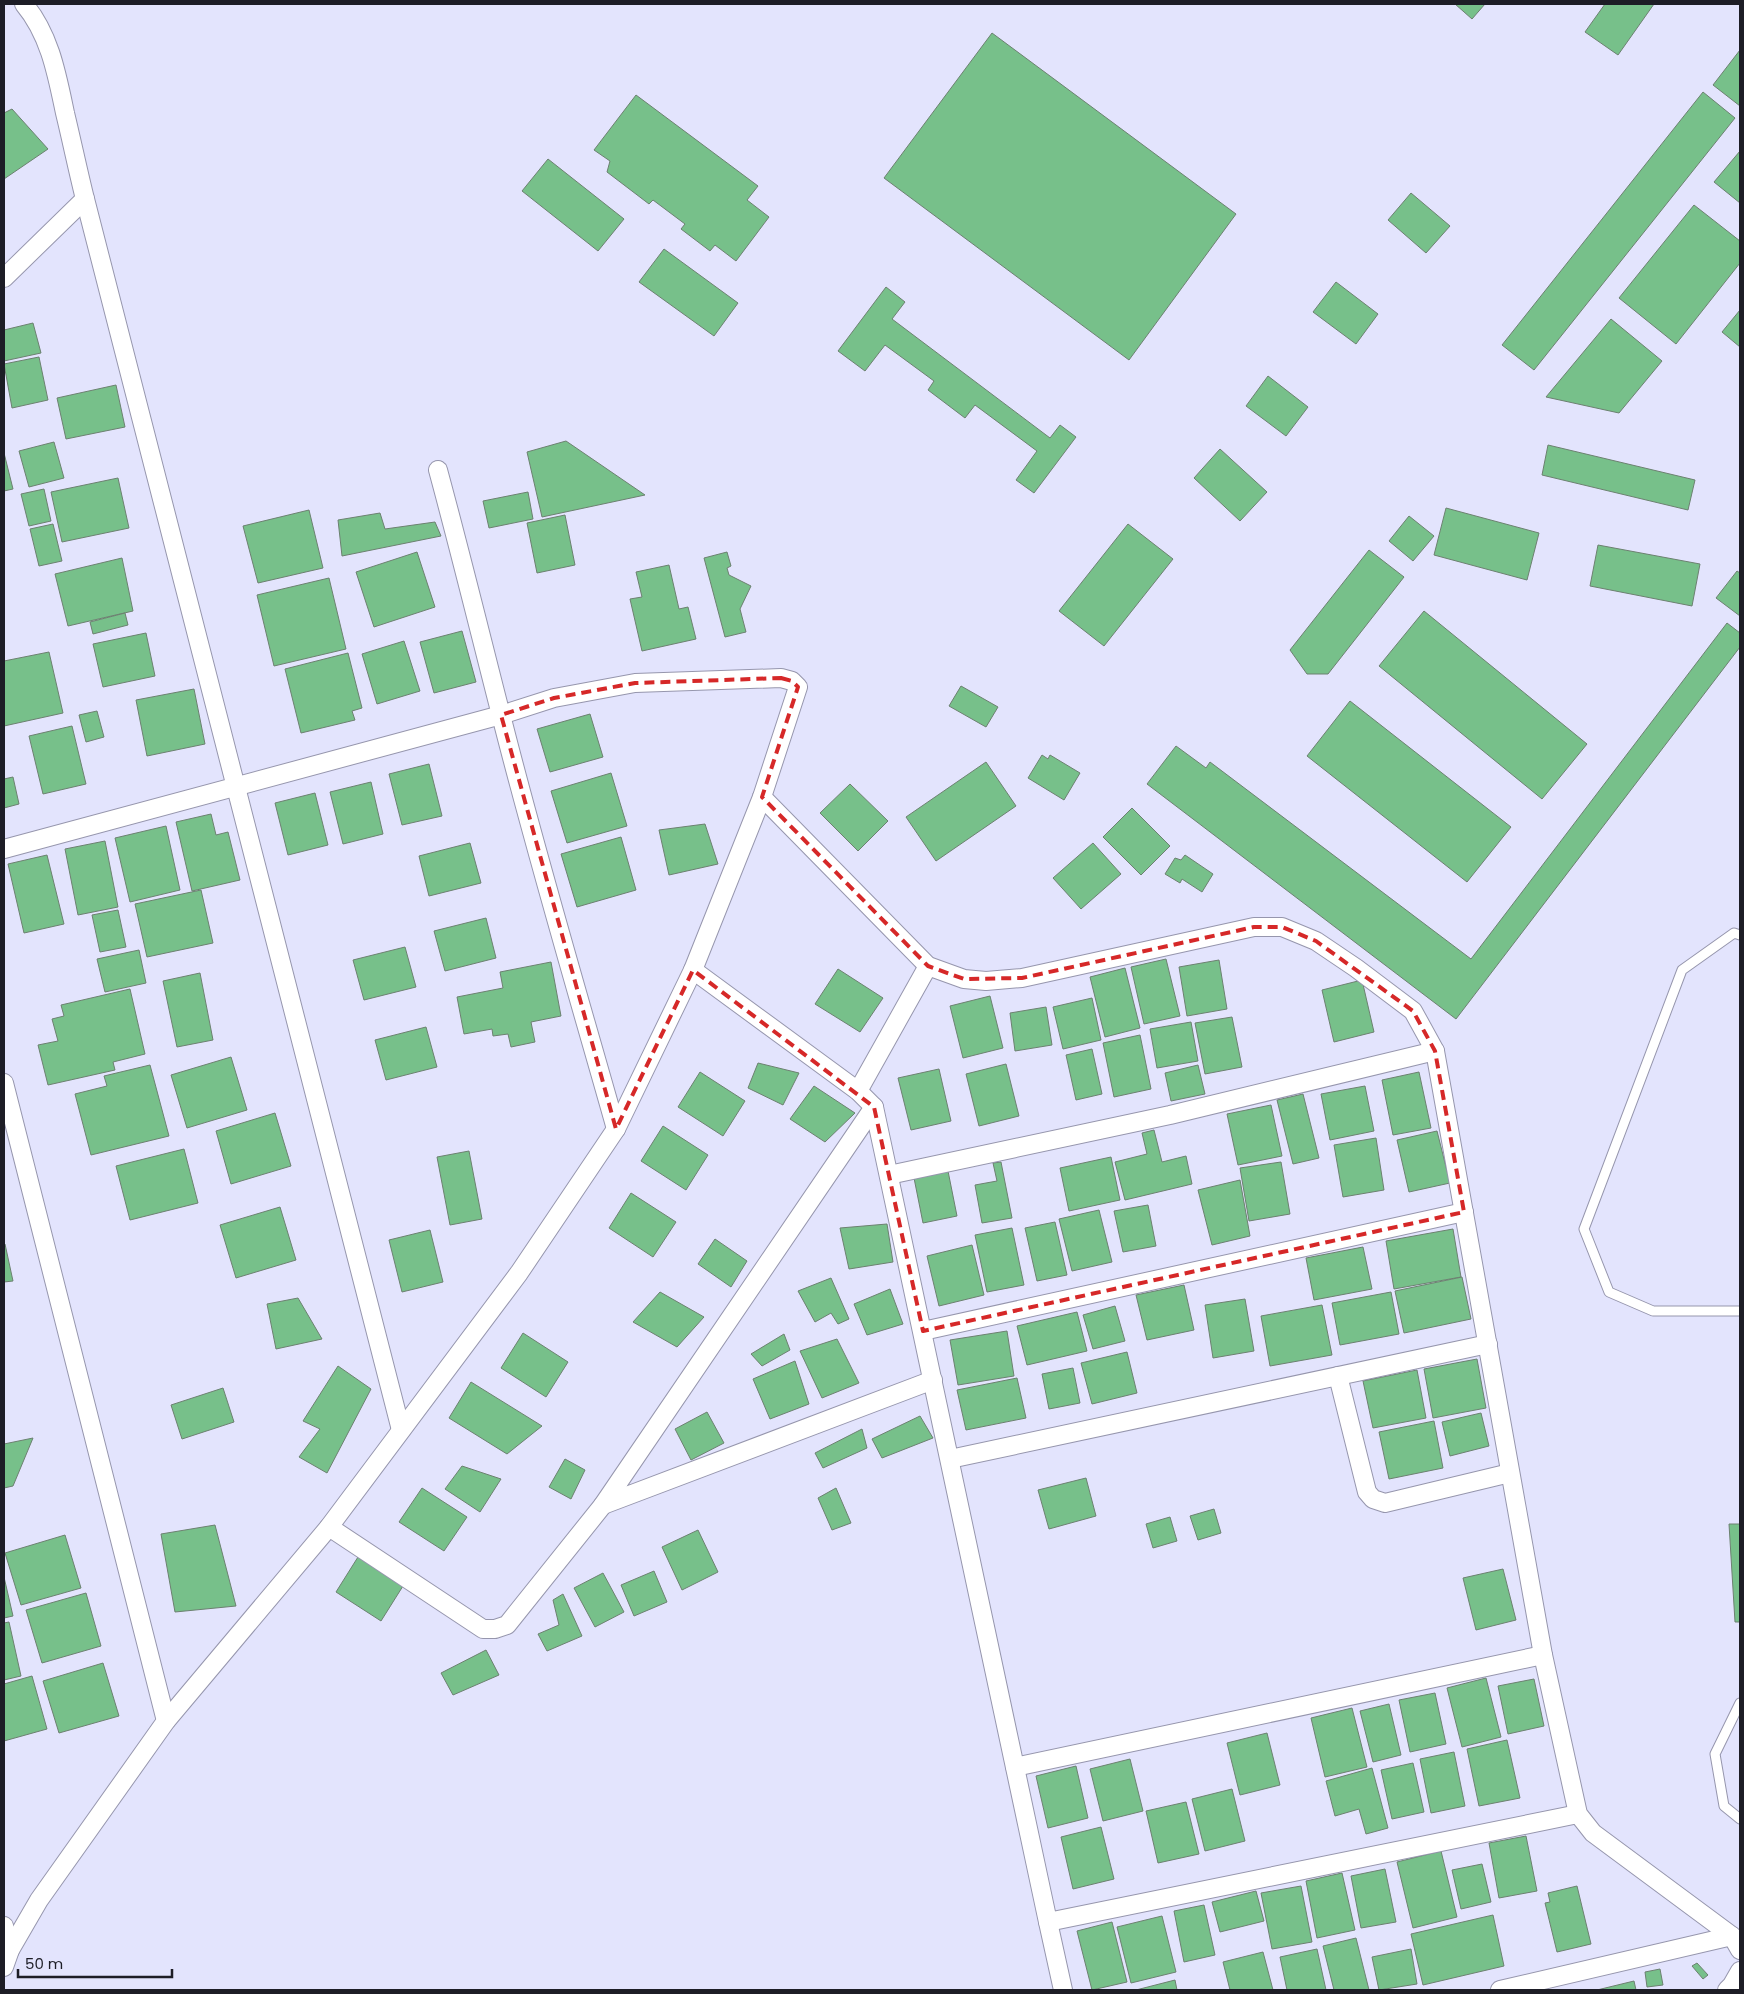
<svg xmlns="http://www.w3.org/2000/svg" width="1744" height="1994" font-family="Poppins,sans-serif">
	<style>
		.building { fill: #77c08a; stroke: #6c8170 }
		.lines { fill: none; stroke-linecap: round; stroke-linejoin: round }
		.service-casing { stroke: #9696ad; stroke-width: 11 }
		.minor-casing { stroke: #9696ad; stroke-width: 20 }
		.service { stroke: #fff; stroke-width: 9 }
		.minor { stroke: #fff; stroke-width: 18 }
		.marked { fill: none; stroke: #d62828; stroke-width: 4; stroke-dasharray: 10 6; stroke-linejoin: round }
	</style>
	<rect width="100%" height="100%" fill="#e3e4fd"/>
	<!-- building -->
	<g class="building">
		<polygon points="1455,4 1485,4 1472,19"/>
		<polygon points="1605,4 1654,4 1618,55 1585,32"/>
		<polygon points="992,33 1236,214 1129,360 884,178"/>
		<polygon points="1740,50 1740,106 1713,85"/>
		<polygon points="1703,92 1735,118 1534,370 1502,345"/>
		<polygon points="636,95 758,186 747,200 769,217 736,261 715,245 710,251 681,229 685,224 653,200 649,204 607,172 610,161 594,150"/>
		<polygon points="12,109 48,149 4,179 4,113"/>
		<polygon points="1740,151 1740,203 1714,182"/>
		<polygon points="548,159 624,219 598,251 522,191"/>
		<polygon points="1411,193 1450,226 1426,253 1388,220"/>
		<polygon points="1694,205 1740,241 1740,263 1676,344 1619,298"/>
		<polygon points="664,249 738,303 714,336 639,282"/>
		<polygon points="1336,282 1378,314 1356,344 1313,312"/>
		<polygon points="886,287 905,302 892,319 1050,438 1060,425 1076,437 1034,493 1016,480 1037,451 975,405 965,418 928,390 934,381 885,345 865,371 838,351"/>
		<polygon points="1740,310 1740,347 1722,332"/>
		<polygon points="1611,319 1662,361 1619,413 1546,397"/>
		<polygon points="33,323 41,353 4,361 4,330"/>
		<polygon points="39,357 48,400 12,408 4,364"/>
		<polygon points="1268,376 1308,407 1286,436 1246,406"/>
		<polygon points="116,385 125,427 66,439 57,398"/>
		<polygon points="566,441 645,495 542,517 527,452"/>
		<polygon points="54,442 64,478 29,487 19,451"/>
		<polygon points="1548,445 1695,480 1688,510 1542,475"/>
		<polygon points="1220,449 1267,492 1240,521 1194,478"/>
		<polygon points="4,453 13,489 4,491"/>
		<polygon points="118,478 129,528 62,542 51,492"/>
		<polygon points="44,489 51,521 29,526 21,494"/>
		<polygon points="528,492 533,519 489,528 483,501"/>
		<polygon points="1446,508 1539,533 1527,580 1434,555"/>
		<polygon points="309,510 323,568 258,583 243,526"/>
		<polygon points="380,513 385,529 435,522 441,536 342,556 338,520"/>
		<polygon points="565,515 575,565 537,573 527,523"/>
		<polygon points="1409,516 1434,536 1413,561 1389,541"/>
		<polygon points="53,524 62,561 39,566 30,529"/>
		<polygon points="1128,524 1173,559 1104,646 1059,611"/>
		<polygon points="1598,545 1700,564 1692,606 1590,586"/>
		<polygon points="1369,550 1404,577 1328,674 1307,674 1290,650"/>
		<polygon points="417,552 435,607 374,627 356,572"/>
		<polygon points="727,552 731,566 727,568 729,575 751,586 740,609 746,632 725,637 704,558"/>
		<polygon points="122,558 133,611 68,626 55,574"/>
		<polygon points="669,565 679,609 688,607 696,639 642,651 630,599 642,597 636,572"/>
		<polygon points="1737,571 1740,573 1740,616 1716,598"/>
		<polygon points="329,578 346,649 274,666 257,595"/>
		<polygon points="1424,611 1587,744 1542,799 1379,666"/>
		<polygon points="125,613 128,625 93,634 90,622"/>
		<polygon points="1727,623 1740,633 1740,647 1456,1019 1147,784 1176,746 1206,768 1210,762 1471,959"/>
		<polygon points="462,631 476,682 434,693 420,642"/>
		<polygon points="146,633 155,676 103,687 93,644"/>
		<polygon points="404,641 420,691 377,704 362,654"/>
		<polygon points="49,652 63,713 4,726 4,661"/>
		<polygon points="348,653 362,708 352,711 355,720 301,733 285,669"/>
		<polygon points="961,686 998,707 986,727 949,706"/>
		<polygon points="194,689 205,744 147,756 136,700"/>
		<polygon points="1350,701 1511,827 1467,882 1307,756"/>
		<polygon points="97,711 104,737 86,742 79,715"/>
		<polygon points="590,714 603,757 550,772 537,729"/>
		<polygon points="72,726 86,784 43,794 29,736"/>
		<polygon points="1042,755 1048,759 1050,755 1080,773 1064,800 1028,778"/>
		<polygon points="986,762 1016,806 936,861 906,817"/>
		<polygon points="429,764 442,816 402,825 389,774"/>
		<polygon points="611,773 627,826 567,843 551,791"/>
		<polygon points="13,777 19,804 4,808 4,779"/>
		<polygon points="371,782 383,834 343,844 330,792"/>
		<polygon points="850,784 888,821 858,851 820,813"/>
		<polygon points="315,793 328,845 288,855 275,803"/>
		<polygon points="1132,808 1170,846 1141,875 1103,837"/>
		<polygon points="211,814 216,835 228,832 240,880 192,891 176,822"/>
		<polygon points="705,824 718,864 669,875 659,830"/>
		<polygon points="166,826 180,890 130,902 115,838"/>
		<polygon points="621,837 636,890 577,907 561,854"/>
		<polygon points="105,841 118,907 78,915 65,849"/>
		<polygon points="470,843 481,883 429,896 419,856"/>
		<polygon points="1093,843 1121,874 1081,909 1053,878"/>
		<polygon points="47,855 64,924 24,933 8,864"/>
		<polygon points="1185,855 1213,874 1202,892 1182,879 1180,883 1165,874 1175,858 1181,860"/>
		<polygon points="201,890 213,943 147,957 135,904"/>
		<polygon points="118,910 126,947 100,952 92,915"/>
		<polygon points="486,918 496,958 445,971 434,931"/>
		<polygon points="405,947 416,987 364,1000 353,960"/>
		<polygon points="139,950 146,983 105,992 97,959"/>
		<polygon points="1166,959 1180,1016 1144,1024 1131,967"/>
		<polygon points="1219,960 1227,1009 1187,1016 1179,967"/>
		<polygon points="551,962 561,1016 531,1022 535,1042 511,1047 508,1034 493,1036 492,1029 464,1034 457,997 503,988 500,972"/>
		<polygon points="1125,968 1140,1028 1105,1037 1090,977"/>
		<polygon points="838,969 883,998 860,1032 815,1004"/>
		<polygon points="200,973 213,1040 177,1047 163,981"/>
		<polygon points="1362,980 1374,1032 1334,1042 1322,990"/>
		<polygon points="130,989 145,1054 113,1062 115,1070 48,1085 38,1045 58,1041 52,1019 64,1016 61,1005"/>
		<polygon points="990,996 1003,1048 963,1058 950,1006"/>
		<polygon points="1092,998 1101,1040 1063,1049 1053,1007"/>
		<polygon points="1046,1007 1052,1045 1015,1051 1010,1013"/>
		<polygon points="1232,1017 1242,1067 1205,1074 1195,1023"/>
		<polygon points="1191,1022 1198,1061 1157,1068 1150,1029"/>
		<polygon points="426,1027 437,1067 386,1080 375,1040"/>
		<polygon points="1140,1035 1151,1089 1114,1097 1103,1043"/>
		<polygon points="1092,1049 1102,1094 1076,1100 1066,1055"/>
		<polygon points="231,1057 247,1110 187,1128 171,1075"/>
		<polygon points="758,1063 799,1073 783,1105 748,1088"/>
		<polygon points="1006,1064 1019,1116 979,1126 966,1074"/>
		<polygon points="150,1065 169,1136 91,1155 75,1094 107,1086 104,1076"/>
		<polygon points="1198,1065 1205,1094 1171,1101 1165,1073"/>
		<polygon points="939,1069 951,1121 911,1130 898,1078"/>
		<polygon points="700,1072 745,1101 723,1136 678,1107"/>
		<polygon points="1419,1072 1431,1128 1393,1135 1382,1080"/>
		<polygon points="814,1086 855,1113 825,1142 790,1119"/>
		<polygon points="1365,1086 1374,1131 1330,1140 1321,1094"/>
		<polygon points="1303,1094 1319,1158 1293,1164 1277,1100"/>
		<polygon points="1271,1105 1282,1156 1238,1165 1227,1114"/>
		<polygon points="275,1113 291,1166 231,1184 216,1131"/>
		<polygon points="663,1126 708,1155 686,1190 641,1161"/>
		<polygon points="1154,1130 1162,1162 1186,1156 1192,1184 1125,1200 1115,1162 1147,1154 1142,1133"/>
		<polygon points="1437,1131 1450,1183 1409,1192 1397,1140"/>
		<polygon points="1376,1138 1384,1190 1343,1197 1334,1145"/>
		<polygon points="184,1149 198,1203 130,1220 116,1166"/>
		<polygon points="469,1151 482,1219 450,1225 437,1157"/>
		<polygon points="1111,1157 1120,1200 1069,1211 1060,1168"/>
		<polygon points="1001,1162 1012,1218 982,1223 975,1185 997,1181 993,1163"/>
		<polygon points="1281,1162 1290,1214 1249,1221 1240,1168"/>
		<polygon points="948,1171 957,1216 923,1223 914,1178"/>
		<polygon points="1240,1180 1250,1236 1212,1245 1198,1190"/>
		<polygon points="631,1193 676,1222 653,1257 609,1228"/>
		<polygon points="1148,1205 1156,1246 1123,1252 1114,1211"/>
		<polygon points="280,1207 296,1260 236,1278 220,1225"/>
		<polygon points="1099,1210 1112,1262 1072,1271 1059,1219"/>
		<polygon points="1055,1222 1067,1275 1037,1281 1025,1228"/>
		<polygon points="887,1224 893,1262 849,1269 840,1228"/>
		<polygon points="1012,1228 1024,1285 987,1292 975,1235"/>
		<polygon points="1453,1229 1461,1277 1394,1289 1386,1241"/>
		<polygon points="430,1230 443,1282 402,1292 389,1240"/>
		<polygon points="715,1239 747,1261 731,1287 698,1264"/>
		<polygon points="4,1244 5,1244 13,1281 4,1282"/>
		<polygon points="972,1245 984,1295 939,1306 927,1256"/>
		<polygon points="1363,1247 1372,1289 1314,1300 1306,1258"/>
		<polygon points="1462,1277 1471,1319 1404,1333 1395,1291"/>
		<polygon points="831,1278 849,1319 838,1324 831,1313 815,1322 798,1291"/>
		<polygon points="1184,1285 1194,1330 1147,1340 1136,1295"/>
		<polygon points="890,1289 903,1324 867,1335 854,1304"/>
		<polygon points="660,1292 704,1317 677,1347 633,1322"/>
		<polygon points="1391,1292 1399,1334 1340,1345 1332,1303"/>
		<polygon points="298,1298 322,1339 276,1349 267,1304"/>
		<polygon points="1245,1299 1254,1351 1213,1358 1205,1305"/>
		<polygon points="1322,1305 1332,1355 1270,1366 1261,1316"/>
		<polygon points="1115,1306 1125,1341 1093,1349 1083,1315"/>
		<polygon points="1077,1312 1087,1351 1027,1365 1017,1326"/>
		<polygon points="1007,1331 1014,1376 958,1385 950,1340"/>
		<polygon points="523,1333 568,1362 546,1397 501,1368"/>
		<polygon points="784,1334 790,1350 762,1366 751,1354"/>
		<polygon points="837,1339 859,1383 822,1398 800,1351"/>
		<polygon points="1127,1352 1137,1393 1092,1404 1081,1363"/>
		<polygon points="1477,1359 1486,1408 1433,1418 1424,1369"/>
		<polygon points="795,1361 809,1404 770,1419 753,1379"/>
		<polygon points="338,1366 371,1389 327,1473 299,1457 320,1429 303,1421"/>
		<polygon points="1073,1368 1080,1403 1049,1409 1042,1374"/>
		<polygon points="1417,1370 1426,1418 1373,1428 1363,1381"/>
		<polygon points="1017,1378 1026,1418 966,1430 957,1390"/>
		<polygon points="471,1382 542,1426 507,1454 449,1418"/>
		<polygon points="223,1388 234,1422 182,1439 171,1405"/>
		<polygon points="707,1412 724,1443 691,1460 675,1429"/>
		<polygon points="1481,1413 1489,1446 1450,1456 1442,1422"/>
		<polygon points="920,1416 933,1438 882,1458 872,1439"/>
		<polygon points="1434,1421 1443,1468 1389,1479 1379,1432"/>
		<polygon points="862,1429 867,1448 823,1468 815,1453"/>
		<polygon points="33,1438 13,1486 4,1488 4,1444"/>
		<polygon points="565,1459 585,1470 571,1499 549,1487"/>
		<polygon points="462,1466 501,1479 480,1512 445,1489"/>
		<polygon points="1086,1478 1096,1516 1049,1529 1038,1490"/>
		<polygon points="422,1488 467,1517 444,1551 399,1522"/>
		<polygon points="836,1488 851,1523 832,1530 818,1498"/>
		<polygon points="1214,1509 1221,1533 1198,1540 1190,1516"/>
		<polygon points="1170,1517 1177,1541 1153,1548 1146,1524"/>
		<polygon points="1729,1524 1740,1524 1740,1622 1735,1622"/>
		<polygon points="215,1525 236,1606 175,1612 161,1534"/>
		<polygon points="698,1530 718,1572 682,1590 662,1547"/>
		<polygon points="65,1535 81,1588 21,1605 5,1553"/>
		<polygon points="358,1557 403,1586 381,1621 336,1592"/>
		<polygon points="1503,1569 1516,1620 1476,1630 1463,1578"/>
		<polygon points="654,1571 667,1602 634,1616 621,1585"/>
		<polygon points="603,1573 624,1612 595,1627 574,1588"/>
		<polygon points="4,1577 13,1616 4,1618"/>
		<polygon points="86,1593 101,1646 42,1663 26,1610"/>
		<polygon points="563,1594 582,1636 547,1651 538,1634 559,1625 553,1600"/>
		<polygon points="9,1622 21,1676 4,1680 4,1623"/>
		<polygon points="486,1650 499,1675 453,1695 441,1673"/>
		<polygon points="103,1663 119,1716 59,1733 43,1681"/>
		<polygon points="32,1676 47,1729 4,1741 4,1684"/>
		<polygon points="1486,1678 1501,1737 1462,1747 1447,1688"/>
		<polygon points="1534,1679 1544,1726 1508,1734 1498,1686"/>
		<polygon points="1435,1693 1446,1744 1410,1752 1399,1700"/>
		<polygon points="1389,1704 1401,1755 1373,1762 1360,1711"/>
		<polygon points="1352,1708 1367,1767 1325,1777 1311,1718"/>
		<polygon points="1267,1733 1280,1785 1240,1795 1227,1743"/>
		<polygon points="1507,1740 1520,1798 1479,1806 1467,1749"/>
		<polygon points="1454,1752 1465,1806 1431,1813 1420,1759"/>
		<polygon points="1130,1759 1143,1811 1103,1821 1090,1769"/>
		<polygon points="1413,1763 1424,1812 1392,1819 1381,1770"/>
		<polygon points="1076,1766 1088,1818 1048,1828 1036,1776"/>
		<polygon points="1372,1768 1388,1828 1366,1834 1359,1809 1335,1816 1326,1781"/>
		<polygon points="1232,1789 1245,1841 1205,1851 1192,1799"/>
		<polygon points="1186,1802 1199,1854 1158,1863 1146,1811"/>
		<polygon points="1101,1827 1114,1879 1073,1889 1061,1837"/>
		<polygon points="1526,1836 1537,1891 1499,1898 1489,1843"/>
		<polygon points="1441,1851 1457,1917 1413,1928 1397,1862"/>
		<polygon points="1482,1864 1491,1902 1461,1909 1452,1870"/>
		<polygon points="1385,1869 1396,1922 1361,1928 1351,1876"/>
		<polygon points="1342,1873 1355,1930 1317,1938 1306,1881"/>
		<polygon points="1301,1886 1312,1942 1272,1949 1261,1893"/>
		<polygon points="1577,1886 1591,1944 1557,1952 1545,1903 1550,1902 1548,1893"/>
		<polygon points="1256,1891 1264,1921 1220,1932 1212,1902"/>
		<polygon points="1204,1905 1215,1955 1184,1962 1174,1911"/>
		<polygon points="1493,1915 1504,1966 1423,1985 1411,1934"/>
		<polygon points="1162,1916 1176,1972 1131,1983 1117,1927"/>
		<polygon points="1112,1922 1127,1982 1092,1990 1077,1931"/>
		<polygon points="1356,1938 1369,1990 1334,1990 1323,1946"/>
		<polygon points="1317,1949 1326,1990 1287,1990 1280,1957"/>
		<polygon points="1411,1949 1417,1984 1379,1990 1372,1957"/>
		<polygon points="1263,1952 1273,1990 1230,1990 1223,1962"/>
		<polygon points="1697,1963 1708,1975 1703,1979 1692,1966"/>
		<polygon points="1660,1969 1663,1985 1647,1987 1645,1972"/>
		<polygon points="1175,1980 1177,1990 1136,1990"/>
		<polygon points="1634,1981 1636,1990 1597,1990"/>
	</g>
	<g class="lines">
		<!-- service casing -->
		<g class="service-casing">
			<g id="service">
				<polyline points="1740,935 1734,933 1682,970 1584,1229 1609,1292 1653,1311 1740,1311"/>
				<polyline points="1740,1703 1715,1754 1724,1806 1740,1819"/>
			</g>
		</g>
		<!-- minor casing -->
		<g class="minor-casing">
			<g id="minor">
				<path d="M 24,4 C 50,35 57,75 65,113 C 72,142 78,171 85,199 L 401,1430"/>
				<polyline points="4,278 85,199"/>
				<path d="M 438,470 C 460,551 480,633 501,715 C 536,854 577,991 616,1129"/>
				<polyline points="762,797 928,966 964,979 986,981 1022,978 1254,927 1282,927 1316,941 1356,968 1413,1011 1435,1051 1543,1655 1578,1814 1593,1833 1732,1936 1740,1950"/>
				<polyline points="4,849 501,715 554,698 635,683 781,678 792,681 798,687 762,797 693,970 616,1129 519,1273 329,1527 166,1721 39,1900 10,1950 4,1967"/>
				<polyline points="693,970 858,1091 874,1107 1048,1922"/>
				<polyline points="4,1083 166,1721"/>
				<polyline points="858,1091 928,966"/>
				<polyline points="874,1107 603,1505 933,1380"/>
				<polyline points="889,1175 1170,1115 1435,1051"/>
				<polyline points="923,1331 1464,1212"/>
				<polyline points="1338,1376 1367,1492 1373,1499 1385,1503 1510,1473"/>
				<polyline points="950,1459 1488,1344"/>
				<polyline points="329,1527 483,1629 495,1629 507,1625 603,1505"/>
				<polyline points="1015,1767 1543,1655"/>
				<polyline points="4,1926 10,1950"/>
				<polyline points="1063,1990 1048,1922 1578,1814"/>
				<polyline points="1500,1990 1732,1936"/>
				<polyline points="1727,1990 1732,1985 1740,1971"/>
			</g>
		</g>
		<!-- service -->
		<use href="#service" class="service"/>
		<!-- minor -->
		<use href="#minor" class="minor"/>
	</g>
	<!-- marked area -->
	<path class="marked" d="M 781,678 L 792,681 L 798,687 L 762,797 L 928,966 L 964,979 L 1022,978 L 1254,927 L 1282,927 L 1316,941 L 1413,1011 L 1435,1051 L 1464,1212 L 923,1331 L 874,1107 L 693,970 L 616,1129 L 501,715 L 554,698 L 635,683 Z"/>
	<!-- border -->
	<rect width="1744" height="1994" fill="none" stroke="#1d1d26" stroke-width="10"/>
	<!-- scale -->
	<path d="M18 1969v8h154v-8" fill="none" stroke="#1d1d26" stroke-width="2.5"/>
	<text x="25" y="1969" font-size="15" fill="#1d1d26" stroke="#e3e4fd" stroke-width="4" paint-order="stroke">50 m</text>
</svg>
